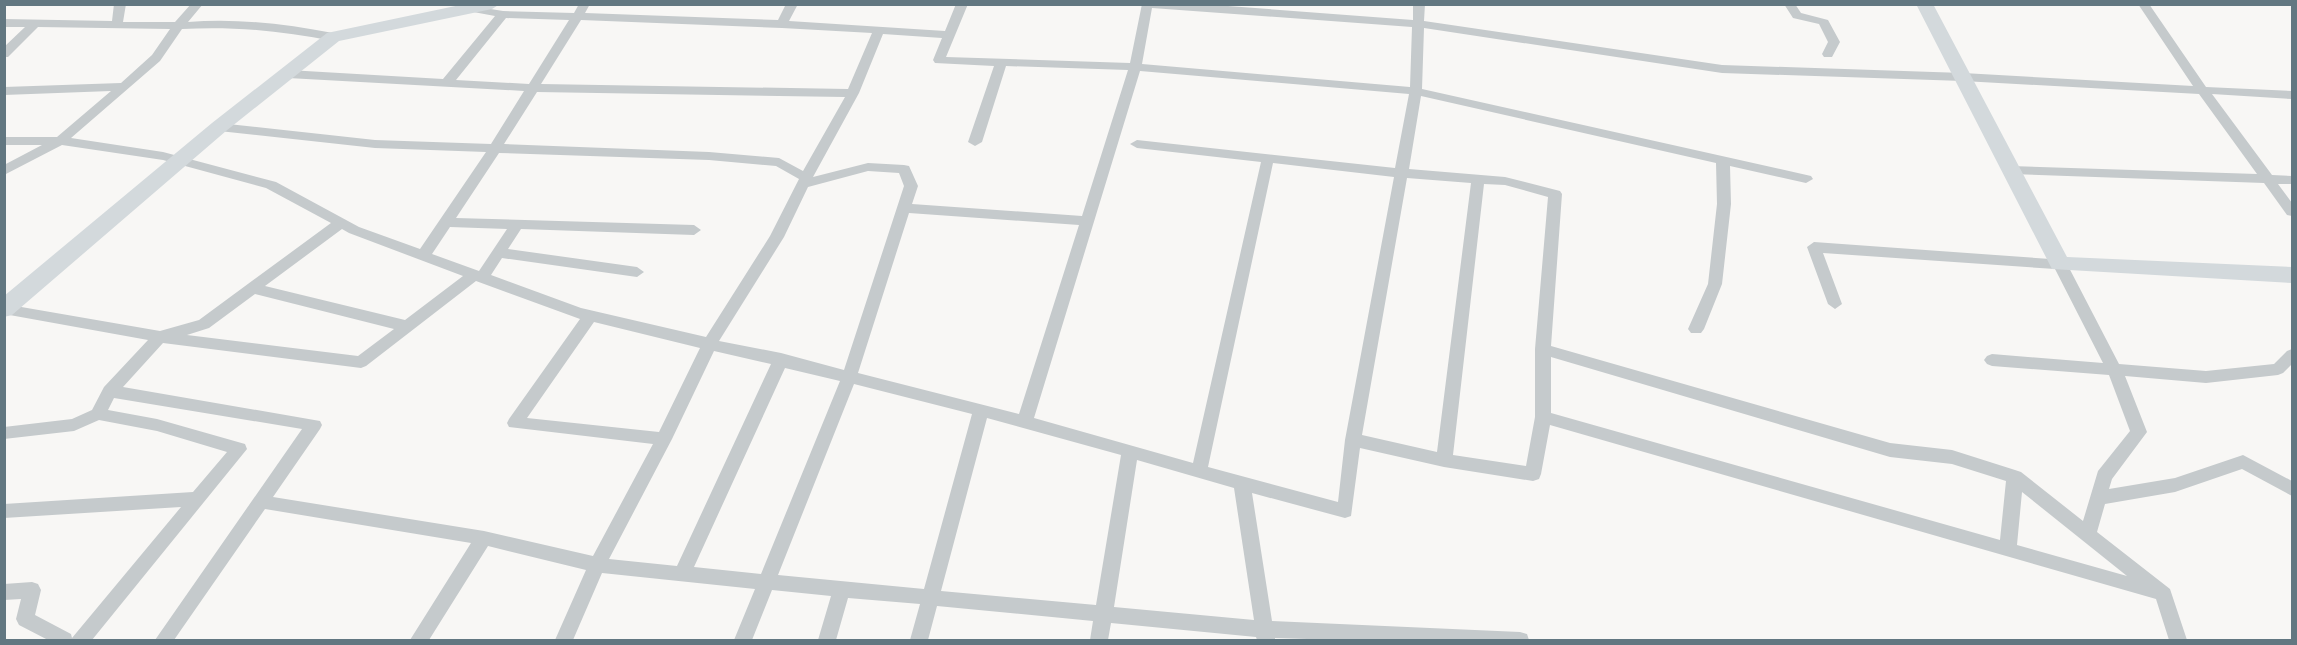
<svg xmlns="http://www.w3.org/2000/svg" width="2297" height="645" font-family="'PT Sans',sans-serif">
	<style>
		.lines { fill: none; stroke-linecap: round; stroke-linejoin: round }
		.street { fill: #c5cacc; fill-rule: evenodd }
		.secondary { fill: #d3d9dc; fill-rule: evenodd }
	</style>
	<rect width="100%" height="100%" fill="#f8f7f5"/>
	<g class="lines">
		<!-- street -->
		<g class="street">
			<path d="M 114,4 L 126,4 L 123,22 L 175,22 L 191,4 L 203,4 L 188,22 C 237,18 285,24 333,33 L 339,37 L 333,41 C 282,31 233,26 182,29 L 160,61 L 71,138 L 163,152 L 276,182 L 359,227 L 420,249 L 486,152 L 375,148 L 219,131 L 213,127 L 219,123 L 375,140 L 491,144 L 524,91 L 288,78 L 282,74 L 288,70 L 443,79 L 495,16 L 468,11 L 468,7 L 472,6 L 503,11 L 574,13 L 579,4 L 590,4 L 585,13 L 778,20 L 786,4 L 798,4 L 789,21 L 945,31 L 956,4 L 968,4 L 946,57 L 1130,63 L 1142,4 L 1201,4 L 1413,20 L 1413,4 L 1425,4 L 1424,21 L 1722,65 L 1963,73 L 2193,86 L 2138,4 L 2149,4 L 2206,87 L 2292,91 L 2292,99 L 2212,94 L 2272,175 L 2292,176 L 2292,184 L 2278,184 L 2292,203 L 2292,216 L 2287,215 L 2264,183 L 2010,174 L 2003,170 L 2010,166 L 2257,174 L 2199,94 L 1963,81 L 1722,73 L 1424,28 L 1422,89 L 1811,176 L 1813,179 L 1806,183 L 1730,166 L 1731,204 L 1722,284 L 1704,329 L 1701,333 L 1691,333 L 1688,329 L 1708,284 L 1717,204 L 1716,163 L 1421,96 L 1409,169 L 1505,177 L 1560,191 L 1562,194 L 1551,346 L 1890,443 L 1952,450 L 2015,470 L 2021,472 L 2083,521 L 2098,471 L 2130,431 L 2109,375 L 1992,366 L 1987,364 L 1984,360 L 1987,356 L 1992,354 L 2103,363 L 2055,269 L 1823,253 L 1842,304 L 1835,309 L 1828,304 L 1807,247 L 1814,242 L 2065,260 L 2119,364 L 2206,371 L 2274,364 L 2287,351 L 2292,349 L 2292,364 L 2283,373 L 2278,375 L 2206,383 L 2125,376 L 2147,432 L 2112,479 L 2109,489 L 2175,478 L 2243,455 L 2292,481 L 2292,496 L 2242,469 L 2175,492 L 2105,504 L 2097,532 L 2170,589 L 2187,640 L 2169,640 L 2156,599 L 1550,425 L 1541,474 L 1539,479 L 1533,481 L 1444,467 L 1360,448 L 1351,516 L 1345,518 L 1252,493 L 1272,621 L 1520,632 L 1527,634 L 1529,640 L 1339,640 L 1275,638 L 1275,640 L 1257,640 L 1256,637 L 1111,623 L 1108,640 L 1090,640 L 1093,621 L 937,606 L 928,640 L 910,640 L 920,604 L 848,598 L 836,640 L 818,640 L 831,596 L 772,590 L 752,640 L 734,640 L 755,589 L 602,573 L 573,640 L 555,640 L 586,570 L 488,546 L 429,640 L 410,640 L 471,543 L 265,509 L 174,640 L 155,640 L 302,429 L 114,398 L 108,410 L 157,419 L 245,444 L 247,449 L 92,640 L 48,640 L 19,625 L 16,619 L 21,599 L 4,600 L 4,584 L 32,582 L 38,584 L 41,590 L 35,615 L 71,634 L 72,638 L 181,507 L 4,518 L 4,504 L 193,492 L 227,452 L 157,431 L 99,420 L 74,431 L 4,439 L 4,427 L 72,419 L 92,410 L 104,387 L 148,340 L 4,314 L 4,304 L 160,331 L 199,320 L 331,223 L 266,188 L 163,160 L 62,145 L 4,175 L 4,165 L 42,145 L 4,145 L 4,137 L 57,137 L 111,91 L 4,95 L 4,87 L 121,83 L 152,55 L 170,29 L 38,27 L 8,57 L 4,57 L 4,47 L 25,27 L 4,27 L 4,19 L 112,21 ZM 1152,8 L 1412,27 L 1410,87 L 1142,64 ZM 506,18 L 569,20 L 529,84 L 456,80 ZM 581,20 L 782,28 L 872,33 L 848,89 L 541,84 ZM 883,34 L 942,38 L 933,60 L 935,63 L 994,66 L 968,142 L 975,146 L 982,142 L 1006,66 L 1128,70 L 1082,216 L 912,204 L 918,186 L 909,166 L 904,165 L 868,163 L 813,177 L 859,93 ZM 1140,71 L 1409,94 L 1395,168 L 1137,140 L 1130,144 L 1137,148 L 1261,162 L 1193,463 L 1034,418 ZM 537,92 L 845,97 L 803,171 L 779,158 L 709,152 L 504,144 ZM 499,153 L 709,160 L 776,166 L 799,179 L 770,236 L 706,337 L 581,308 L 491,275 L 502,258 L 637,277 L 644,272 L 637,267 L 508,249 L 521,229 L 694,235 L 701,230 L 694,225 L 456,218 ZM 1273,163 L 1394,177 L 1345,440 L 1338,502 L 1208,467 ZM 868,171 L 899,173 L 904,186 L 844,370 L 781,353 L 719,341 L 784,237 L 808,187 ZM 1407,178 L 1471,183 L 1437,452 L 1362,435 ZM 1484,184 L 1505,185 L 1548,197 L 1535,349 L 1535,417 L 1526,466 L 1453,455 ZM 909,213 L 1079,225 L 1019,414 L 858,373 ZM 450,227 L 507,229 L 479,271 L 432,254 ZM 342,229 L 349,233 L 463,276 L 405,320 L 265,286 ZM 476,281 L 580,319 L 509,419 L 507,423 L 509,427 L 653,444 L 593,556 L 484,531 L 273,497 L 320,429 L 322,425 L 320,421 L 123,387 L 163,343 L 361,368 L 366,366 ZM 255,294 L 394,329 L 358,356 L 187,335 L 209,328 ZM 594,322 L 700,348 L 659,432 L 527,418 ZM 714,351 L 771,364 L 677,566 L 609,559 L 672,439 ZM 1551,357 L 1890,457 L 1952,464 L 2006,481 L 2000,540 L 1551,413 ZM 785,368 L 840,381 L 761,574 L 694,567 ZM 854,384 L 972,414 L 924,589 L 778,575 ZM 987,418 L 1121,455 L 1096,605 L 941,591 ZM 1137,460 L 1234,488 L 1254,620 L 1114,607 ZM 2022,492 L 2127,576 L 2017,545 Z"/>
			<polygon points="1784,4 1795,4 1801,13 1828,20 1840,42 1832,57 1824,57 1822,54 1828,42 1819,24 1793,18"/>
		</g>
		<!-- secondary -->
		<g class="secondary">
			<polygon points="465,4 500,4 492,9 339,41 226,131 12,315 4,317 4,296 212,123 327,33"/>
			<polygon points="1916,4 1933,4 2067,257 2292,267 2292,283 2052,269"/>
		</g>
	</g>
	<!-- border -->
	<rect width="2297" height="645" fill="none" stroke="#627781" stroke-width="12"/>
</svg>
